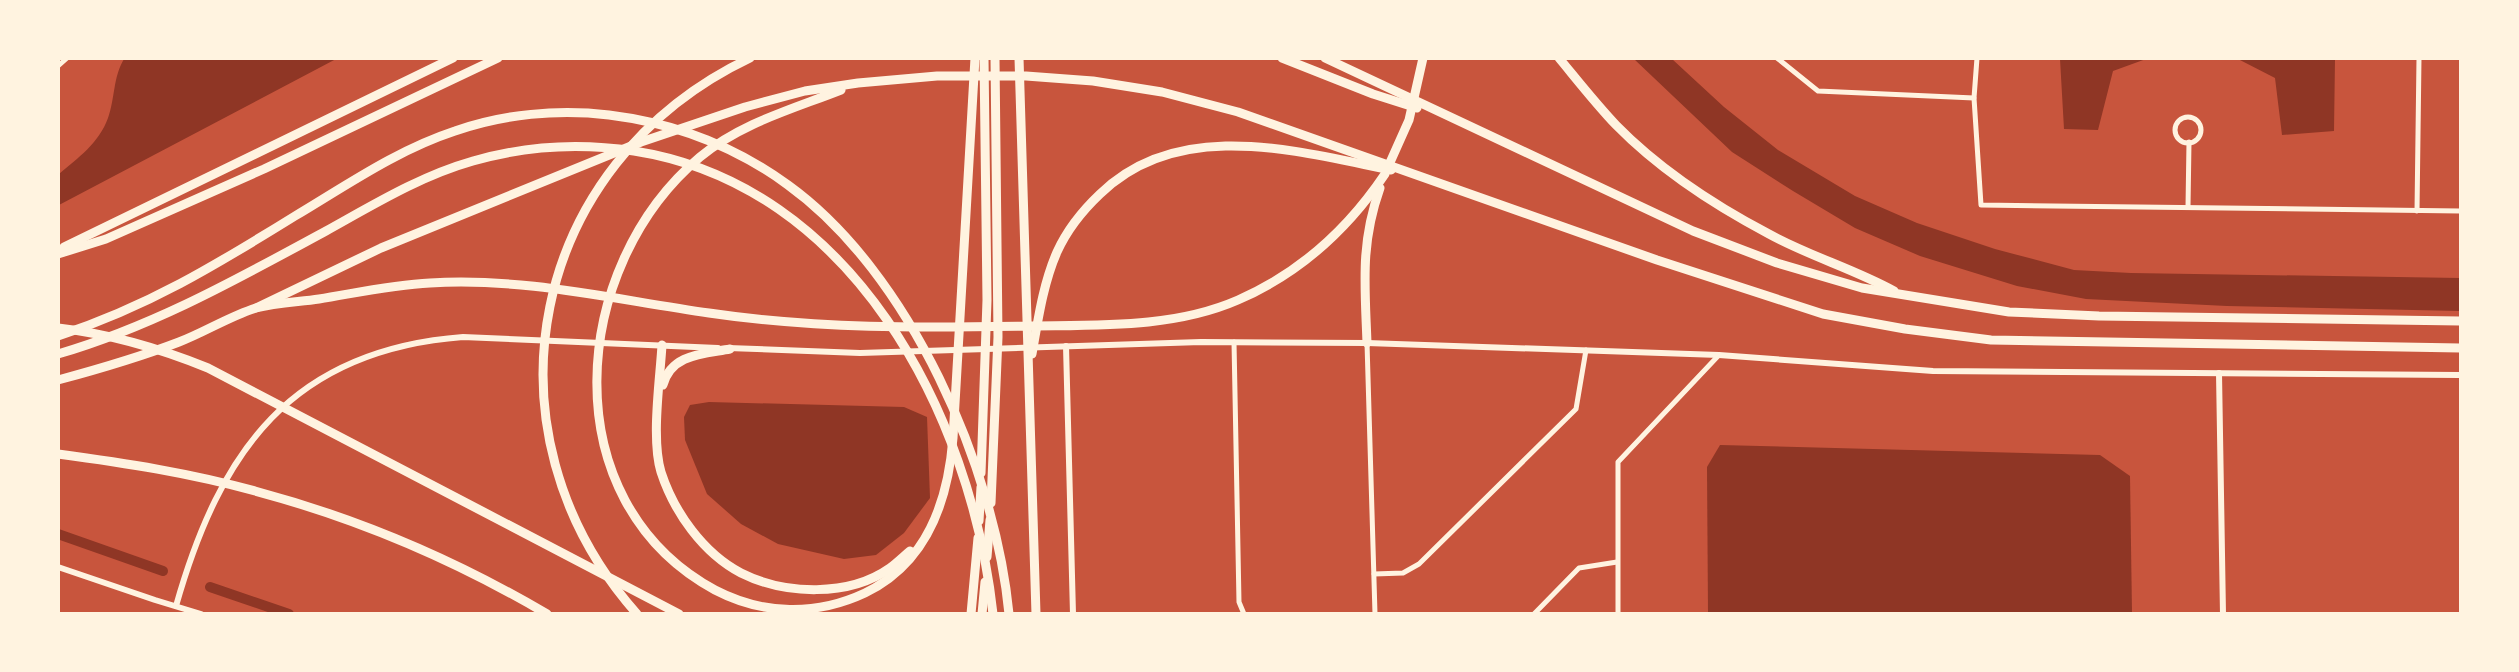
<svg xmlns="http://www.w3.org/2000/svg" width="2519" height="672" font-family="'Roboto Condensed',sans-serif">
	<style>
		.water { fill: #8f3625 }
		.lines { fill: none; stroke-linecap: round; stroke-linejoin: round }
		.canal { stroke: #8f3625; stroke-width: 10 }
		.minor { stroke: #fff3e0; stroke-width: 5 }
		.tertiary { stroke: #fff3e0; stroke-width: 6 }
		.motorway { stroke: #fff3e0; stroke-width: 9 }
	</style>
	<rect width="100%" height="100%" fill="#c8553d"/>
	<!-- water -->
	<g class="water">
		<path d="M 124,59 L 124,58 L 336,59 L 59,205 L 59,174 C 78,158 99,143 108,118 C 115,99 113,77 124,59 Z"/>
		<polygon points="1634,59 1672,59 1724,107 1778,150 1855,196 1917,223 1995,249 2074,270 2131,273 2460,278 2460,311 2227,306 2086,299 2017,286 1920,256 1855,228 1793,191 1732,152"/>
		<polygon points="2060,59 2060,58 2146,59 2113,71 2098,130 2064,129"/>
		<polygon points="2238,59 2335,59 2334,131 2282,135 2275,78"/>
		<polygon points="709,402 904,407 927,417 930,498 904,533 876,555 844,559 778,544 741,524 707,494 685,440 684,417 690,405"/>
		<polygon points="1720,445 2100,455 2130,476 2132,613 1708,613 1707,467"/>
	</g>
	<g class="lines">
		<!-- canal -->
		<g class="canal">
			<polyline points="58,534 163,571"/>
			<polyline points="210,587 289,614"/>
		</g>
		<!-- minor -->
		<g class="minor">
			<polyline points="1777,58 1818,91 1974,98"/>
			<polyline points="1977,58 1974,98 1981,205 2460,211"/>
			<polyline points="58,66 67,58"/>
			<circle cx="2188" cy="130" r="13"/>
			<polyline points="2188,207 2189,142"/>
			<polyline points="2417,211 2419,58"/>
			<polyline points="1234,342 1239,602 1244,614"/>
			<polyline points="1367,343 1375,614"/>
			<polyline points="1374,574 1403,573 1419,564 1576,409 1586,350"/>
			<polyline points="1534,614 1579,568 1617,562"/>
			<polyline points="1618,614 1618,462 1719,355"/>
		</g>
		<!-- tertiary -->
		<g class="tertiary">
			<polyline points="1066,346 1073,614"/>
			<polyline points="728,348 860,353 1201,342 1367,343 1719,355 1933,371 2460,375"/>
			<polyline points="2219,373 2223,614"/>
			<polyline points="58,567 155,600 201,614"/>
			<path d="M 176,606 C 220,451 291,350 463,337 L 718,348"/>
		</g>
		<!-- motorway -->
		<g class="motorway">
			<polyline points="1019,58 1036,614"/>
			<polyline points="1282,58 1373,94 1417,108"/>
			<polyline points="1325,58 1693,231 1777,263 1862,288 2009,312 2099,316 2460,321"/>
			<path d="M 1559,58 C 1578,81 1596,104 1616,125 C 1660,170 1714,205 1769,234 C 1809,256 1854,269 1894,291"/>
			<path d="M 841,90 C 793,109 741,123 700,157 C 569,267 551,501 715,590 C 763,615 816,616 865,593 C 927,563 948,502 953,438 L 975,58"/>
			<polyline points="1388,167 1409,120 1423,58"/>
			<polyline points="64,247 453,58"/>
			<polyline points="58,254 106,239 264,169 498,58"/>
			<polyline points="256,308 381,248 641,142 745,107 805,91 858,83 937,76 1026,76 1093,81 1162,92 1238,112 1657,260 1823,314 1905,329 1991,340 2460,348"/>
			<path d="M 58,328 C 111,334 159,348 208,368 L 679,614"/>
			<path d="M 58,336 C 147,307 216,265 295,216 C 347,185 397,150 455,131 C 503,114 558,109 609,115 C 674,123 736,147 788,185 C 910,273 995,468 1009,614"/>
			<path d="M 1367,343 C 1365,286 1360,244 1380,188"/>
			<path d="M 662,345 C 660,380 651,439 661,472 C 674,512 703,553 741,573 C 785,595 849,597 890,568 C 897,563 904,556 910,551"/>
			<path d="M 58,354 C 154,326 239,278 326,231 C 373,205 420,176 473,161 C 525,146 581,143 634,151 C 852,185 971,413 993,614"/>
			<path d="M 1032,354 C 1038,320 1043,284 1057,252 C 1067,230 1082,211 1100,194 C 1179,117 1296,151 1391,170"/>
			<path d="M 58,380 C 99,369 140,357 179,342 C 205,332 230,316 256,308 C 276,303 298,302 319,299 C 356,293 392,285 430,283 C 524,277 616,300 709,313 C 817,329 921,328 1031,326 C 1100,325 1174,328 1238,300 C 1300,273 1348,229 1385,174"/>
			<path d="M 663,385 C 671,354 703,354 730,349"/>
			<path d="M 58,454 C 125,463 190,473 255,491 C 356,518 457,561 547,614"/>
			<polyline points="981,473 987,300 984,58"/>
			<polyline points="991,503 998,337 995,58"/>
			<polyline points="979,521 981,487"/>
			<polyline points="987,557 990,520"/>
			<path d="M 637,614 C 475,431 529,163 750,58"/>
			<polyline points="971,614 978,538"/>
			<polyline points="982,614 985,582"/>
		</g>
	</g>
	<!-- border -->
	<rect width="2519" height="672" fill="none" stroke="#fff3e0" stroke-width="120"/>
</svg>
